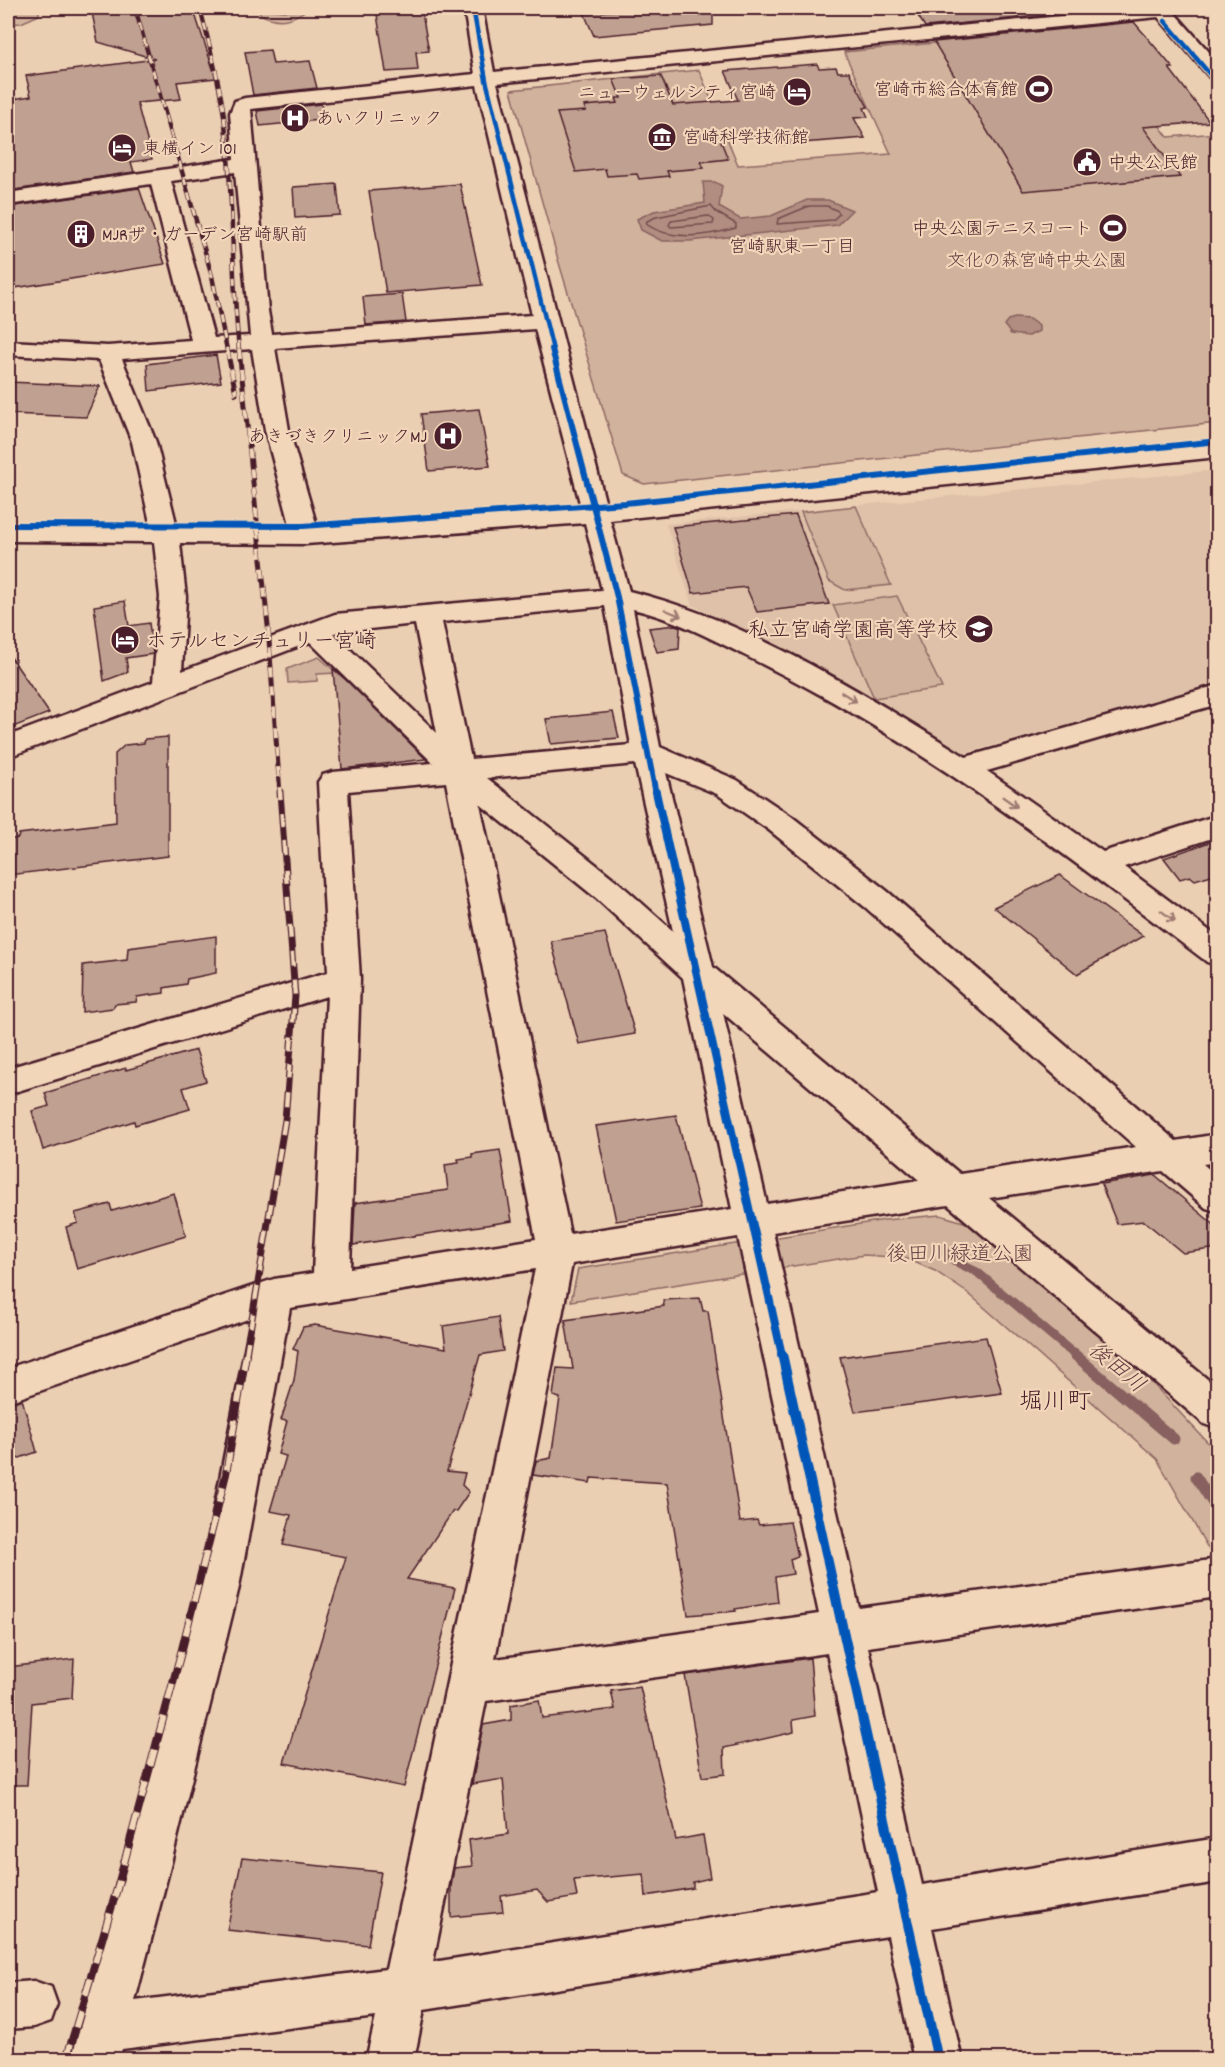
<svg xmlns="http://www.w3.org/2000/svg" width="1225" height="2067" font-family="Dekko,'Klee One',sans-serif">
	<style>
		.built { fill: #dec1a8 }
		.green { fill: #d1b29c; stroke: #8e6864; stroke-width: 1.5 }
		.water { fill: #b08d80; stroke: #87615e; stroke-width: 1.5 }
		.lines { fill: none; stroke-linecap: round; stroke-linejoin: round }
		.shore { stroke: #734b4d; stroke-width: 1.5 }
		.stream-far1 { stroke: #87615e; stroke-width: 9 }
		.stream { stroke: #87615e; stroke-width: 11 }
		.building { fill: #c0a090; stroke: #4a1f2b; stroke-width: 1.5 }
		.minor-casing { stroke: #4a1f2b; stroke-width: 5 }
		.minor { fill: #f2d6b9; fill-rule: evenodd }
		.rail-far3-casing { stroke: #4a1f2b; stroke-width: 4.5 }
		.rail-far2-casing { stroke: #4a1f2b; stroke-width: 5 }
		.rail-far1-casing { stroke: #4a1f2b; stroke-width: 7 }
		.rail-casing { stroke: #4a1f2b; stroke-width: 8 }
		.rail-far3 { stroke: #f2d6b9; stroke-width: 3; stroke-dasharray: 8; stroke-linecap: butt }
		.rail-far2 { stroke: #f2d6b9; stroke-width: 4; stroke-dasharray: 10; stroke-linecap: butt }
		.rail-far1 { stroke: #f2d6b9; stroke-width: 4.5; stroke-dasharray: 14; stroke-linecap: butt }
		.rail { stroke: #f2d6b9; stroke-width: 6; stroke-dasharray: 17; stroke-linecap: butt }
		.cycleway-far3-casing { stroke: #f2d6b9; stroke-width: 7 }
		.cycleway-far2-casing { stroke: #f2d6b9; stroke-width: 9 }
		.cycleway-far1-casing { stroke: #f2d6b9; stroke-width: 11 }
		.cycleway-casing { stroke: #f2d6b9; stroke-width: 14 }
		.cycleway-far3 { stroke: #0057b8; stroke-width: 4.5 }
		.cycleway-far2 { stroke: #0057b8; stroke-width: 6 }
		.cycleway-far1 { stroke: #0057b8; stroke-width: 8 }
		.cycleway { stroke: #0057b8; stroke-width: 10 }
		.oneway { stroke: #9e7a72 }
		.labels { text-anchor: middle; stroke-width: 4.5; stroke-linejoin: round; paint-order: stroke }
		.far-poi-label { font-size: 18px; fill: #4a1f2b; stroke: #f2d6b9; text-anchor: start }
		.far-neighbourhood-label { font-size: 18px; fill: #4a1f2b; stroke: #f2d6b9 }
		.far-park-label { font-size: 18px; fill: #653c42; stroke: #f2d6b9 }
		.poi-label { font-size: 21px; fill: #4a1f2b; stroke: #f2d6b9; text-anchor: end }
		.park-label { font-size: 21px; fill: #653c42; stroke: #f2d6b9 }
		.water-label { font-size: 22px; font-style: italic; fill: #643a40; stroke: #f2d6b9 }
		.quarter-label { font-size: 24px; fill: #4a1f2b; stroke: #f2d6b9 }
	</style>
	<rect width="100%" height="100%" fill="#ebcfb3"/>
	<filter id="ink" filterUnits="userSpaceOnUse"><feTurbulence type="fractalNoise" baseFrequency=".0167" numOctaves="2"/><feDisplacementMap in="SourceGraphic" scale="12" xChannelSelector="R" yChannelSelector="G"/><feConvolveMatrix kernelMatrix="1 2 1 2 8 2 1 2 1" color-interpolation-filters="sRGB"/></filter>
	<g filter="url(#ink)">
		<!-- built -->
		<polygon class="built" points="1217,470 1217,683 962,754 878,702 790,653 692,605 666,524"/>
		<!-- green -->
		<g class="green">
			<polygon points="8,8 39,8 39,15 21,23 8,24"/>
			<path d="M 258,8 L 286,11 L 306,10 C 291,21 277,23 260,14 Z"/>
			<polygon points="1084,28 1168,137 1217,133 1217,423 644,484 623,475 559,263 511,90 699,70 738,165 891,154 844,52"/>
			<polygon points="856,506 891,585 845,590 829,581 801,512"/>
			<polygon points="897,596 942,688 874,698 833,605"/>
			<polygon points="319,657 337,673 317,674 317,681 288,683 287,669"/>
			<polygon points="940,1215 967,1223 997,1245 1154,1385 1211,1446 1218,1457 1217,1564 1157,1459 969,1294 935,1271 905,1258 864,1255 571,1301 578,1269 885,1220"/>
		</g>
		<!-- water -->
		<g class="water">
			<polygon points="703,182 715,182 722,186 719,207 740,219 771,216 807,200 828,200 852,210 837,225 690,241 662,241 641,230 637,219 654,211 705,203"/>
			<polygon points="1015,318 1029,319 1039,326 1039,331 1029,336 1011,334 1004,325 1008,320"/>
		</g>
		<g class="lines">
			<!-- shore -->
			<g class="shore">
				<path d="M 711,206 L 716,212 L 736,224 L 736,228 C 707,236 672,242 646,224 L 647,221 L 656,217 Z"/>
				<polygon points="809,206 827,206 838,211 839,214 833,220 777,224 778,219"/>
				<polygon points="708,216 714,220 713,224 671,227 669,225 671,221"/>
			</g>
			<!-- stream-far1 -->
			<g class="stream-far1">
				<polyline points="941,1249 956,1262 977,1272 1004,1295"/>
				<polyline points="1008,1298 1034,1320"/>
				<polyline points="1037,1323 1075,1355"/>
			</g>
			<!-- stream -->
			<g class="stream">
				<polyline points="1074,1354 1174,1439"/>
				<polyline points="1196,1477 1218,1511"/>
			</g>
		</g>
		<!-- building -->
		<g class="building">
			<polygon points="91,8 193,8 216,78 177,82 181,99 137,103 152,159 131,162 134,172 8,191 8,100 31,96 26,76 155,59 98,42"/>
			<polygon points="376,8 421,8 429,51 416,52 418,70 386,72"/>
			<polygon points="649,8 713,8 713,25 594,36 584,13"/>
			<polygon points="913,8 1122,8 925,27"/>
			<polygon points="1134,22 1173,68 1169,68 1210,122 1143,127 1180,177 1023,191 934,42"/>
			<polygon points="270,50 273,64 310,61 317,88 253,95 245,52"/>
			<polygon points="817,64 819,68 836,67 838,72 849,72 868,107 864,108 868,117 854,118 865,138 776,145 771,135 720,139 728,159 701,162 704,168 667,171 669,176 639,179 637,174 607,176 605,169 576,172 557,113 586,111 584,106 618,103 616,98 621,98 613,79 661,76 673,105 738,100 725,71"/>
			<polygon points="321,104 323,113 317,114 319,120 260,126 257,111"/>
			<polygon points="337,184 340,215 295,218 293,187"/>
			<polygon points="460,184 482,285 386,293 369,191"/>
			<polygon points="139,188 165,264 8,289 8,207"/>
			<polygon points="402,294 406,322 366,325 363,297"/>
			<polygon points="216,355 221,382 149,391 147,364"/>
			<polygon points="8,382 100,386 86,417 8,414"/>
			<polygon points="479,409 490,466 429,471 421,414"/>
			<polygon points="796,515 829,604 757,612 746,587 693,593 673,527"/>
			<polygon points="125,601 129,626 149,623 153,654 126,658 128,672 104,681 94,606"/>
			<polygon points="676,625 680,627 679,649 657,652 649,628"/>
			<polygon points="8,653 49,713 8,729"/>
			<polygon points="333,669 346,680 426,759 342,769"/>
			<polygon points="613,712 619,738 551,744 546,719"/>
			<polygon points="168,737 168,856 8,875 8,840 18,838 19,834 116,822 115,754 125,745 144,743 145,739"/>
			<polygon points="1218,839 1218,873 1195,880 1190,876 1180,879 1164,858"/>
			<polygon points="1060,875 1143,936 1077,974 994,907"/>
			<polygon points="605,933 635,1034 579,1044 551,941"/>
			<polygon points="216,936 216,973 187,979 186,984 164,988 164,993 137,997 136,1002 115,1004 113,1008 82,1012 83,965 127,960 128,948"/>
			<polygon points="196,1050 206,1081 183,1088 190,1109 135,1125 134,1121 43,1150 32,1111 49,1106 45,1093 126,1068 126,1070"/>
			<polygon points="676,1115 700,1209 616,1221 596,1126"/>
			<polygon points="500,1150 512,1221 353,1245 355,1203 448,1190 445,1165 459,1163 458,1159 472,1157 472,1154"/>
			<polygon points="1155,1175 1218,1228 1218,1248 1183,1253 1144,1221 1117,1224 1101,1184"/>
			<polygon points="174,1193 186,1236 77,1269 66,1227 78,1223 75,1213 110,1204 112,1211"/>
			<polygon points="700,1298 703,1311 708,1311 740,1522 757,1520 759,1525 790,1522 798,1556 790,1559 793,1574 775,1577 778,1602 735,1609 736,1611 688,1615 667,1483 591,1478 590,1483 533,1475 536,1461 551,1458 560,1398 553,1396 557,1368 573,1369 565,1320 664,1306 663,1300"/>
			<polygon points="498,1317 503,1351 480,1355 447,1471 465,1473 462,1485 469,1492 456,1511 453,1511 407,1579 455,1588 404,1787 284,1763 346,1557 283,1545 291,1515 270,1511 286,1456 278,1454 287,1421 281,1420 294,1380 298,1351 293,1349 303,1327 315,1325 446,1348 443,1326"/>
			<polygon points="986,1337 1002,1393 855,1412 840,1357"/>
			<polygon points="22,1399 37,1452 8,1462 8,1404"/>
			<polygon points="810,1658 815,1716 793,1720 794,1732 724,1748 725,1774 702,1777 685,1675"/>
			<polygon points="74,1659 72,1698 32,1703 27,1785 8,1785 8,1667"/>
			<polygon points="640,1687 676,1840 703,1835 710,1878 693,1882 693,1888 646,1896 644,1874 574,1880 577,1897 548,1902 537,1890 501,1896 503,1912 451,1917 451,1887 454,1868 472,1866 469,1840 508,1834 503,1779 472,1784 483,1725 511,1720 511,1705 539,1700 542,1718 615,1709 611,1691"/>
			<polygon points="242,1858 381,1872 368,1945 227,1930"/>
		</g>
		<g class="lines">
			<!-- minor casing -->
			<g class="minor-casing">
				<g id="minor">
					<path d="M 464,8 L 482,8 L 494,72 L 1142,8 L 1170,8 L 1218,62 L 1218,81 L 1211,79 L 1158,17 L 497,83 L 606,505 L 1218,443 L 1218,457 L 610,520 L 629,591 C 748,620 863,693 966,757 L 1218,685 L 1218,704 L 987,771 L 1103,852 L 1218,815 L 1218,836 L 1124,867 L 1218,937 L 1218,966 L 1207,962 C 1066,855 925,746 766,666 C 724,645 679,620 633,609 L 660,747 L 737,780 L 791,816 L 887,891 L 1176,1141 L 1218,1134 L 1218,1162 L 1203,1164 L 1218,1177 L 1218,1212 L 1206,1208 L 1163,1171 L 989,1198 L 1218,1388 L 1218,1429 L 1204,1424 L 948,1205 L 773,1232 L 859,1608 L 1218,1559 L 1218,1597 L 868,1647 L 922,1885 L 1218,1838 L 1218,1882 L 932,1928 L 962,2060 L 914,2060 L 888,1936 L 424,2010 L 414,2060 L 366,2060 L 376,2017 L 122,2049 L 119,2060 L 71,2060 L 127,1863 L 199,1587 L 251,1318 L 8,1402 L 8,1368 L 274,1279 L 313,1273 L 327,996 L 8,1094 L 8,1068 L 328,972 L 318,782 L 323,775 L 333,772 L 433,763 L 310,642 L 8,757 L 8,736 L 153,682 L 160,597 L 154,542 L 8,541 L 8,525 L 151,527 L 132,442 L 99,360 L 8,355 L 8,341 L 108,346 L 191,340 L 151,184 L 8,205 L 8,193 L 234,159 L 230,113 L 235,101 L 245,98 L 475,74 ZM 477,85 L 532,315 L 272,334 L 268,311 L 251,109 ZM 235,172 L 250,336 L 214,338 L 171,181 ZM 535,329 L 581,507 L 317,527 L 289,430 L 275,348 ZM 252,349 L 265,430 L 291,528 L 177,527 L 156,442 L 122,359 ZM 585,523 L 602,590 L 335,614 L 182,671 L 186,597 L 180,543 L 306,544 ZM 605,606 L 631,745 L 471,759 L 442,622 ZM 415,624 L 437,733 L 333,633 ZM 635,764 L 673,931 L 618,882 L 487,778 ZM 666,773 L 717,794 L 769,830 L 865,907 L 1136,1147 L 960,1174 L 713,967 ZM 446,782 L 536,1239 L 350,1268 L 360,979 L 348,791 ZM 480,804 L 596,898 L 683,978 L 732,1209 L 570,1234 ZM 723,1013 L 919,1180 L 767,1204 ZM 738,1237 L 819,1614 L 495,1659 L 572,1264 ZM 535,1269 L 386,1969 L 135,2001 L 171,1863 L 239,1587 L 290,1308 ZM 827,1653 L 878,1892 L 433,1962 L 486,1701 Z"/>
					<polygon points="34,1981 51,1987 57,2004 51,2021 34,2027 8,2029 8,1983"/>
				</g>
			</g>
			<!-- minor -->
			<use href="#minor" class="minor"/>
			<!-- rail-far3 casing -->
			<g class="rail-far3-casing">
				<g id="rail-far3">
					<polyline points="135,8 212,276 227,350"/>
					<path d="M 200,8 C 209,44 219,79 224,116 C 234,194 231,272 239,350"/>
				</g>
			</g>
			<!-- rail-far2 casing -->
			<g class="rail-far2-casing">
				<g id="rail-far2">
					<polyline points="227,349 236,394"/>
					<polyline points="239,349 268,626 280,794"/>
				</g>
			</g>
			<!-- rail-far1 casing -->
			<g class="rail-far1-casing">
				<polyline id="rail-far1" points="246,1355 285,1120 295,996 280,792"/>
			</g>
			<!-- rail casing -->
			<g class="rail-casing">
				<polyline id="rail" points="66,2060 117,1889 182,1649 226,1474 246,1354"/>
			</g>
			<!-- rail-far3 -->
			<use href="#rail-far3" class="rail-far3"/>
			<!-- rail-far2 -->
			<use href="#rail-far2" class="rail-far2"/>
			<!-- rail-far1 -->
			<use href="#rail-far1" class="rail-far1"/>
			<!-- rail -->
			<use href="#rail" class="rail"/>
			<!-- cycleway-far3 casing -->
			<g class="cycleway-far3-casing">
				<g id="cycleway-far3">
					<polyline points="473,8 486,80 553,350"/>
					<polyline points="1165,21 1218,84"/>
				</g>
			</g>
			<!-- cycleway-far2 casing -->
			<g class="cycleway-far2-casing">
				<g id="cycleway-far2">
					<polyline points="552,349 617,597 656,794"/>
					<polyline points="8,525 303,526 625,503 1218,441"/>
				</g>
			</g>
			<!-- cycleway-far1 casing -->
			<g class="cycleway-far1-casing">
				<polyline id="cycleway-far1" points="656,792 782,1355"/>
			</g>
			<!-- cycleway casing -->
			<g class="cycleway-casing">
				<polyline id="cycleway" points="782,1354 938,2060"/>
			</g>
			<!-- cycleway-far3 -->
			<use href="#cycleway-far3" class="cycleway-far3"/>
			<!-- cycleway-far2 -->
			<use href="#cycleway-far2" class="cycleway-far2"/>
			<!-- cycleway-far1 -->
			<use href="#cycleway-far1" class="cycleway-far1"/>
			<!-- cycleway -->
			<use href="#cycleway" class="cycleway"/>
		</g>
		<!-- one-way arrows -->
		<defs><path id="oneway-shaft" d="M-6 0H5M1.5-3L5.5 0L1.5 3" fill="none" stroke-width="1.6" stroke-linecap="round" stroke-linejoin="round" transform="scale(1.5)"/></defs>
		<g class="oneway">
			<use href="#oneway-shaft" transform="translate(673 613) rotate(23)"/>
			<use href="#oneway-shaft" transform="translate(849 697) rotate(32)"/>
			<use href="#oneway-shaft" transform="translate(1010 802) rotate(35)"/>
			<use href="#oneway-shaft" transform="translate(1168 916) rotate(37)"/>
		</g>
	</g>
	<!-- icons -->
	<defs>
		<g id="stadium-disc" transform="scale(1.5)"><circle r="9.5" fill="#4a1f2b" stroke="#f2d6b9"/><path d="M0-5a6.5 5 0 1 0 0 10a6.5 5 0 1 0 0-10ZM-3.5-1.8h7v3.6h-7Z" fill="#fff"/></g>
		<g id="hotel-disc" transform="scale(1.5)"><circle r="9.5" fill="#4a1f2b" stroke="#f2d6b9"/><path d="M-6-4.5h1.5V1H6V5H4.5V3h-9V5H-6ZM-4 0a1.8 1.8 0 1 1 3.6 0ZM.5 0V-2.5h3Q6-2.5 6 0Z" fill="#fff"/></g>
		<g id="hospital-disc" transform="scale(1.5)"><circle r="9.5" fill="#4a1f2b" stroke="#f2d6b9"/><path d="M-5-5h3v3.5h4V-5h3V5h-3V1.5h-4V5h-3Z" fill="#fff"/></g>
		<g id="museum-disc" transform="scale(1.5)"><circle r="9.5" fill="#4a1f2b" stroke="#f2d6b9"/><path d="M0-6L6-3V-2H-6V-3ZM-5-1h2V3h-2ZM-1-1h2V3h-2ZM3-1h2V3H3ZM-6 4H6V6H-6Z" fill="#fff"/></g>
		<g id="civic-disc" transform="scale(1.5)"><circle r="9.5" fill="#4a1f2b" stroke="#f2d6b9"/><path d="M-.6-6.5H3V-4.5H.6V-3L4-1V1h2V6H-6V1h2V-1L-.6-3ZM-1.2 2.5V6h2.4V2.5Z" fill="#fff"/></g>
		<g id="building-disc" transform="scale(1.5)"><circle r="9.5" fill="#4a1f2b" stroke="#f2d6b9"/><path d="M-4-6H4V6H1V3H-1V6H-4ZM-2.5-4.3h1.7v1.8h-1.7ZM.8-4.3h1.7v1.8H.8ZM-2.5-1h1.7V.8h-1.7ZM.8-1h1.7V.8H.8Z" fill="#fff"/></g>
		<g id="school-disc" transform="scale(1.5)"><circle r="9.5" fill="#4a1f2b" stroke="#f2d6b9"/><path d="M0-5L7-2L0 1L-7-2ZM-4 1L0 2.5L4 1V4Q0 6-4 4Z" fill="#fff"/></g>
	</defs>
	<g fill-rule="evenodd">
		<use href="#stadium-disc" x="1039" y="89"/>
		<use href="#hotel-disc" x="797" y="92"/>
		<use href="#hospital-disc" x="295" y="118"/>
		<use href="#museum-disc" x="662" y="137"/>
		<use href="#hotel-disc" x="122" y="148"/>
		<use href="#civic-disc" x="1087" y="162"/>
		<use href="#stadium-disc" x="1113" y="228"/>
		<use href="#building-disc" x="81" y="234"/>
		<use href="#hospital-disc" x="448" y="436"/>
		<use href="#school-disc" x="979" y="629"/>
		<use href="#hotel-disc" x="125" y="640"/>
	</g>
	<g class="labels">
		<!-- far-poi labels -->
		<g class="far-poi-label">
			<text x="1018" y="95" text-anchor="end">宮崎市総合体育館</text>
			<text x="776" y="98" text-anchor="end">ニューウェルシティ宮崎</text>
			<text x="316" y="124">あいクリニック</text>
			<text x="683" y="143">宮崎科学技術館</text>
			<text x="143" y="154">東横イン 101</text>
			<text x="1108" y="168">中央公民館</text>
			<text x="1092" y="234" text-anchor="end">中央公園テニスコート</text>
			<text x="102" y="240">MJRザ・ガーデン宮崎駅前</text>
			<text x="427" y="442" text-anchor="end">あきづきクリニックMJ</text>
		</g>
		<!-- far-neighbourhood labels -->
		<g class="far-neighbourhood-label">
			<text x="792" y="252">宮崎駅東一丁目</text>
		</g>
		<!-- far-park labels -->
		<g class="far-park-label">
			<text x="1037" y="266">文化の森宮崎中央公園</text>
		</g>
		<!-- poi labels -->
		<g class="poi-label">
			<text x="958" y="636">私立宮崎学園高等学校</text>
			<text x="146" y="647" text-anchor="start">ホテルセンチュリー宮崎</text>
		</g>
		<!-- park labels -->
		<g class="park-label">
			<text x="960" y="1260">後田川緑道公園</text>
		</g>
		<!-- water labels -->
		<g class="water-label">
			<text transform="translate(1118 1366) rotate(40)" y="8">後田川</text>
		</g>
		<!-- quarter labels -->
		<g class="quarter-label">
			<text x="1055" y="1408">堀川町</text>
		</g>
	</g>
	<!-- margin -->
	<rect width="1225" height="2067" fill="none" stroke="#f2d6b9" stroke-width="30"/>
	<rect x="15" y="15" width="1195" height="2037" fill="none" stroke="#4a1f2b" stroke-width="2" filter="url(#ink)"/>
</svg>
